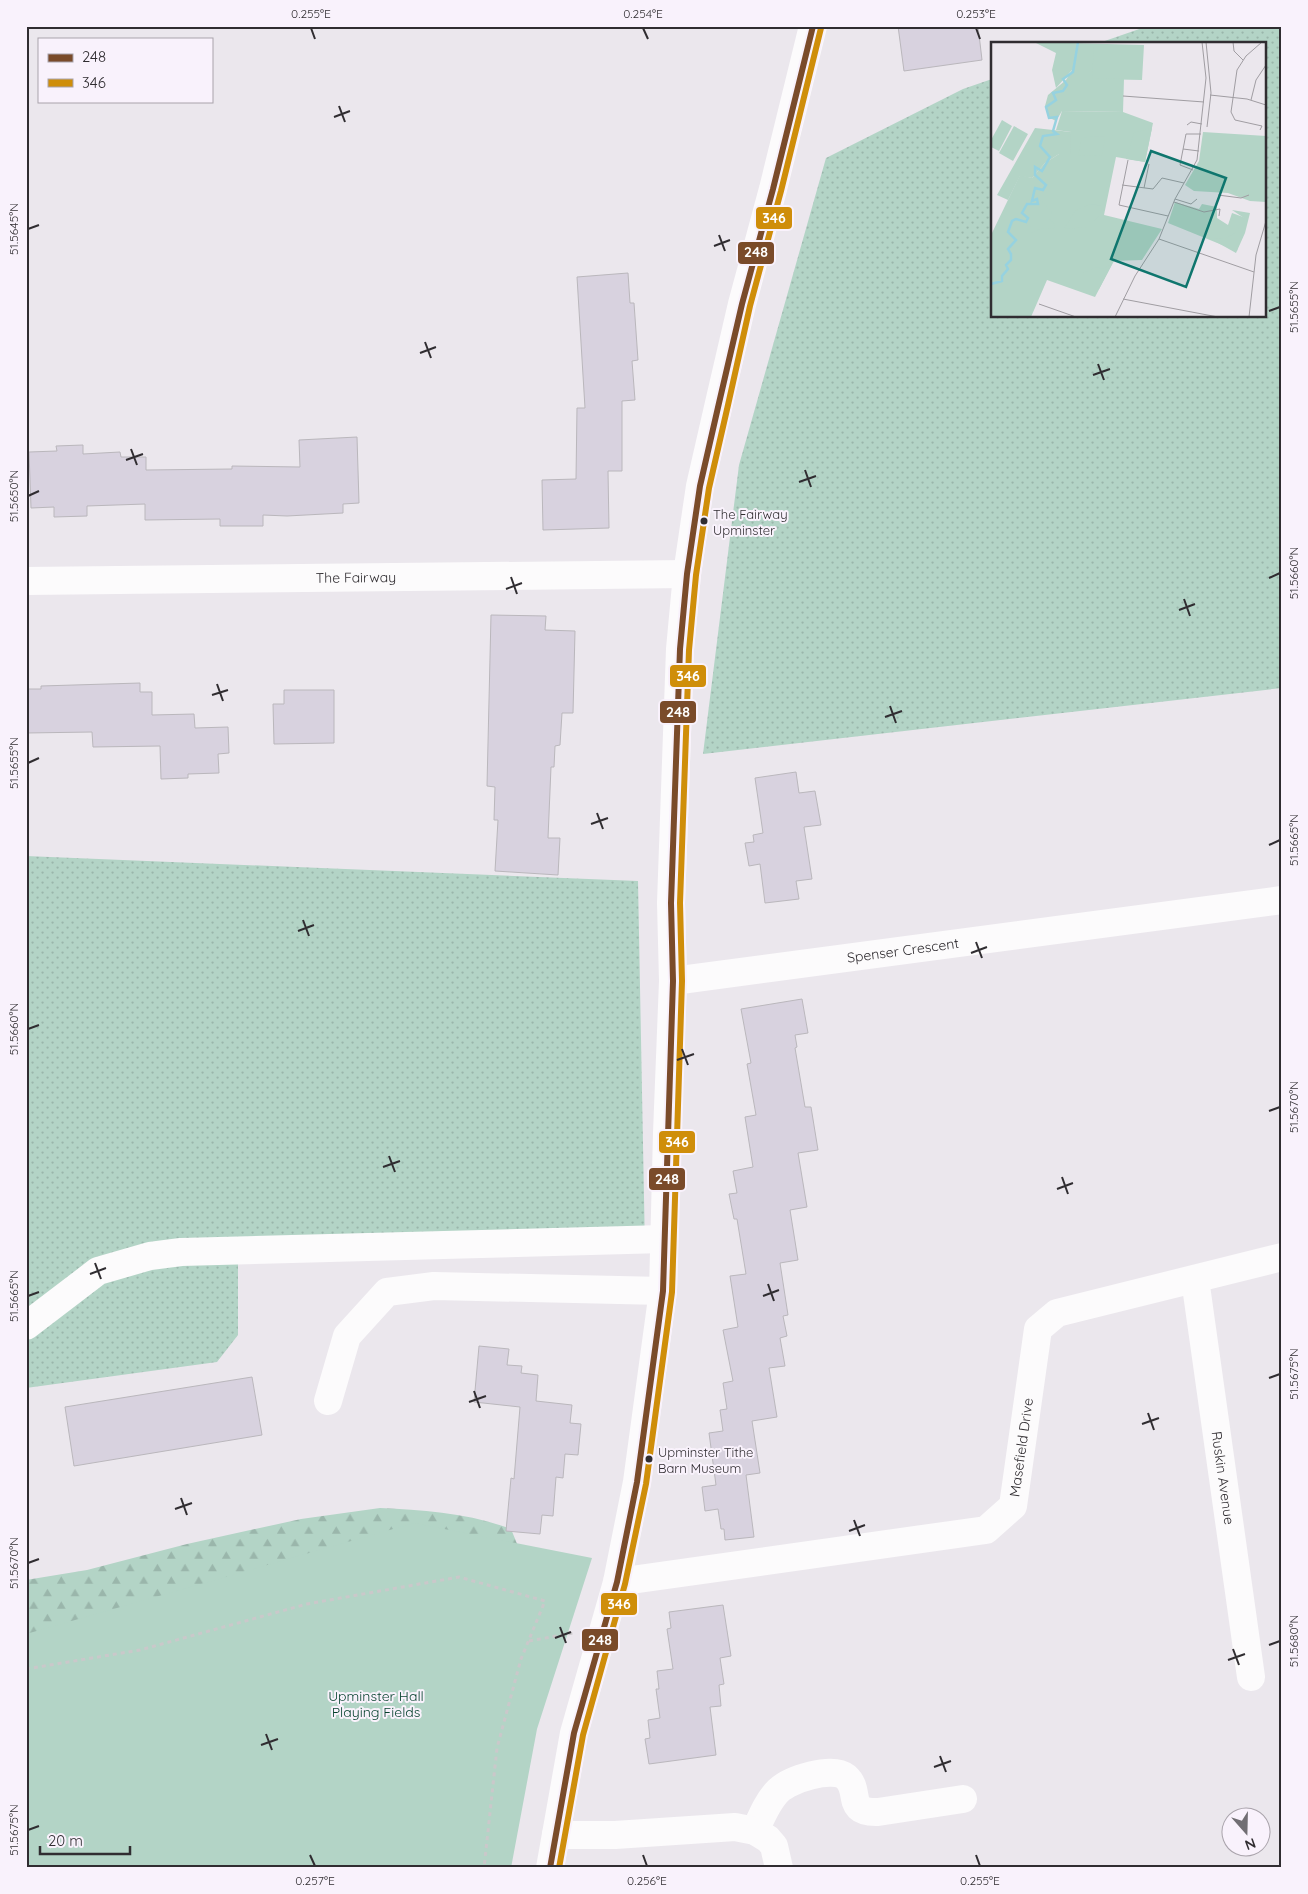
<svg xmlns="http://www.w3.org/2000/svg" width="1308" height="1894" font-family="Quicksand,sans-serif">
	<style>
		.grass { fill: url(#grass-dots) }
		.forest { fill: url(#forest-firs) }
		.park { fill: #b3d4c6 }
		.building { fill: #d8d2df; stroke: #bab7bc }
		.lines { fill: none; stroke-linecap: round; stroke-linejoin: round }
		.path { stroke: #cac8ca; stroke-width: 3; stroke-dasharray: 4 4; stroke-linecap: butt }
		.minor { stroke: #fcfbfc; stroke-width: 28 }
		.bus-1-casing { stroke: #f9f2fc; stroke-width: 10 }
		.bus-2-casing { stroke: #f9f2fc; stroke-width: 10 }
		.bus-1 { stroke: #7a4b2a; stroke-width: 6 }
		.bus-2 { stroke: #cf8e0a; stroke-width: 6 }
		.ticks { fill: none; stroke: #302d31; stroke-width: 2 }
		.bus-dot { fill: #302d31; stroke: #f9f2fc; stroke-width: 2 }
		.labels { text-anchor: middle; stroke-width: 4; stroke-linejoin: round; paint-order: stroke }
		.bus-label { font-size: 13px; fill: #302d31; stroke: #f9f2fc; text-anchor: start }
		.street-label { font-size: 14px; fill: #302d31; stroke: #f9f2fc }
		.park-label { font-size: 14px; fill: #003e29; stroke: #f9f2fc }
		.inset-river { fill: none; stroke: #96d2e0; stroke-width: 2.5 }
		.inset-road { fill: none; stroke: #a09da2; stroke-width: 1 }
		.view { fill: #0f766e; fill-opacity: 0.15; stroke: #0f766e; stroke-width: 2.5 }
		.inset-edge { fill: none; stroke: #302d31; stroke-width: 2.5 }
		.line-badge { stroke: #f9f2fc; stroke-width: 2 }
		.badge-label { font-size: 14px; text-anchor: middle; font-weight: bold; fill: #fff }
		.neatline { fill: none; stroke: #302d31; stroke-width: 2 }
		.ticks-label { font-size: 12px; text-anchor: middle; fill: #302d31 }
	</style>
	<defs>
		<pattern id="grass-dots" width="8" height="8" patternUnits="userSpaceOnUse" patternTransform="scale(1.25)"><rect width="8" height="8" fill="#b3d4c6"/><path d="M2 2h.1M6 6h.1" fill="none" stroke="#9ab6ab" stroke-width="1.8" stroke-linecap="round"/></pattern>
		<pattern id="forest-firs" width="22" height="20" patternUnits="userSpaceOnUse" patternTransform="scale(1.25)"><rect width="22" height="20" fill="#b3d4c6"/><path d="M5 1l3.5 6h-7zM16 11l3.5 6h-7z" fill="#9ab6ab"/></pattern>
	</defs>
	<rect width="100%" height="100%" fill="#ebe7ed"/>
	<!-- grass -->
	<g class="grass">
		<polygon points="1148,26 1282,26 1282,688 703,754 739,465 826,158 963,89 992,79 992,316 1264,316 1264,44 1096,44"/>
		<polygon points="26,856 638,881 645,1249 238,1263 238,1335 217,1362 26,1388"/>
	</g>
	<!-- forest -->
	<path class="forest" d="M 380,1508 C 424,1510 469,1513 511,1529 L 522,1556 L 26,1670 L 26,1580 L 87,1570 L 187,1544 L 301,1519 Z"/>
	<!-- park -->
	<polygon class="park" points="414,1523 592,1558 537,1729 511,1868 26,1868 26,1634"/>
	<!-- building -->
	<g class="building">
		<polygon points="898,26 978,26 982,60 904,71"/>
		<polygon points="628,273 630,303 634,303 638,360 632,361 635,400 622,401 622,471 608,471 609,528 543,530 542,480 576,479 577,408 585,408 577,277"/>
		<polygon points="357,437 359,503 343,504 343,513 287,516 263,515 263,526 220,526 220,519 145,520 145,504 87,506 87,516 54,517 54,507 31,508 29,452 57,451 56,446 83,445 83,454 120,452 121,457 146,457 146,470 232,469 232,466 300,467 299,440"/>
		<polygon points="491,615 546,616 545,630 575,631 573,713 562,713 560,745 555,746 554,767 551,767 548,838 560,838 558,875 495,871 498,820 494,820 495,787 487,786"/>
		<polygon points="140,683 140,692 152,692 152,715 194,714 195,728 228,727 229,753 218,754 219,773 188,774 188,778 161,779 160,746 93,747 92,732 26,733 26,689 41,689 41,686"/>
		<polygon points="284,690 334,690 334,743 274,744 273,704 284,704"/>
		<polygon points="796,772 799,793 815,791 821,825 804,827 812,879 796,881 799,899 765,903 760,864 749,866 745,843 754,842 753,835 763,833 755,778"/>
		<polygon points="802,999 808,1033 795,1035 797,1047 795,1048 805,1107 811,1107 818,1150 798,1153 807,1207 790,1210 798,1260 780,1263 788,1315 783,1316 787,1336 780,1338 785,1366 769,1368 777,1417 752,1421 760,1473 746,1475 754,1537 725,1540 724,1529 721,1529 718,1509 705,1511 702,1487 716,1485 709,1433 723,1431 720,1410 727,1409 723,1383 733,1381 723,1330 738,1327 730,1276 746,1274 737,1219 734,1219 729,1194 737,1193 733,1171 753,1167 745,1117 756,1115 747,1064 751,1063 741,1009"/>
		<polygon points="479,1346 509,1349 507,1365 522,1366 521,1373 538,1375 536,1401 572,1405 570,1423 581,1424 578,1455 565,1454 563,1478 556,1477 553,1516 542,1515 540,1534 506,1531 511,1478 514,1479 520,1407 474,1402"/>
		<polygon points="252,1377 262,1435 74,1466 65,1407"/>
		<polygon points="723,1605 731,1656 720,1658 724,1684 719,1685 721,1706 710,1707 716,1755 649,1764 645,1739 650,1738 648,1720 660,1718 656,1689 659,1689 657,1671 673,1669 667,1629 671,1628 669,1612"/>
	</g>
	<g class="lines">
		<!-- path -->
		<g class="path">
			<polyline points="529,1641 573,1633"/>
			<polyline points="26,1669 140,1650 307,1604 459,1577 545,1601 521,1659 497,1748 484,1868"/>
		</g>
		<!-- minor -->
		<g class="minor">
			<path id="s1" d="M 26,581 L 687,574"/>
			<path id="s2" d="M 673,981 L 1282,900"/>
			<path id="s3" d="M 1195,1279 L 1251,1677"/>
			<polyline points="26,1326 98,1271 150,1256 181,1252 664,1239"/>
			<polyline points="328,1401 347,1336 387,1292 434,1286 663,1291"/>
			<path id="s4" d="M 617,1582 L 986,1530 L 1013,1506 L 1038,1329 L 1057,1313 L 1282,1257"/>
			<path d="M 755,1831 C 761,1818 767,1802 778,1791 C 790,1779 832,1766 846,1777 C 862,1791 844,1813 878,1812 L 963,1799"/>
			<polyline points="556,1835 615,1835 735,1827 755,1831 768,1839 774,1846 779,1868"/>
			<polyline points="550,1868 574,1733 617,1582 637,1482 663,1291 667,1133 673,981 671,903 680,649 687,574 700,486 719,403 742,304 773,189 813,26"/>
		</g>
		<!-- bus-1 casing -->
		<g class="bus-1-casing">
			<polyline id="bus-1" points="550,1868 574,1733 617,1582 637,1482 663,1291 673,981 671,903 680,649 687,574 700,486 719,403 742,304 773,189 813,26"/>
		</g>
		<!-- bus-2 casing -->
		<g class="bus-2-casing">
			<polyline id="bus-2" points="559,1868 583,1735 625,1584 646,1484 672,1292 682,981 680,903 689,650 696,575 709,488 728,405 750,306 781,191 821,28"/>
		</g>
		<!-- bus-1 -->
		<use href="#bus-1" class="bus-1"/>
		<!-- bus-2 -->
		<use href="#bus-2" class="bus-2"/>
	</g>
	<!-- ticks -->
	<path class="ticks" d="M 311,28 L 315,39M 643,28 L 648,39M 976,28 L 980,39M 339,106 L 345,122M 334,117 L 350,111M 28,229 L 39,225M 719,235 L 725,251M 714,246 L 730,240M 1269,311 L 1280,307M 425,342 L 431,358M 420,353 L 436,347M 1098,364 L 1104,380M 1093,375 L 1110,369M 131,449 L 137,465M 126,460 L 143,454M 805,470 L 811,487M 799,482 L 816,476M 28,496 L 39,491M 511,577 L 517,594M 1269,578 L 1280,573M 506,589 L 522,583M 1184,599 L 1190,616M 1179,610 L 1195,604M 217,684 L 223,701M 212,695 L 228,690M 890,706 L 896,723M 885,717 L 902,711M 28,763 L 39,758M 597,813 L 603,829M 591,824 L 608,818M 1269,845 L 1280,840M 303,920 L 309,936M 298,931 L 314,925M 976,942 L 982,958M 971,953 L 987,947M 28,1029 L 39,1025M 682,1049 L 688,1065M 677,1060 L 694,1054M 1269,1111 L 1280,1107M 389,1156 L 395,1172M 383,1167 L 400,1161M 1062,1177 L 1068,1194M 1057,1189 L 1073,1183M 95,1263 L 101,1279M 90,1274 L 106,1268M 768,1284 L 774,1301M 28,1296 L 39,1292M 763,1296 L 779,1290M 1269,1378 L 1280,1374M 474,1391 L 480,1408M 469,1402 L 486,1396M 1148,1413 L 1154,1430M 1142,1424 L 1159,1418M 181,1498 L 187,1515M 175,1509 L 192,1503M 854,1520 L 860,1536M 849,1531 L 865,1525M 28,1563 L 39,1559M 560,1627 L 566,1643M 555,1638 L 571,1632M 1269,1645 L 1280,1641M 1233,1649 L 1239,1665M 1228,1660 L 1245,1654M 266,1734 L 272,1750M 261,1745 L 278,1739M 940,1756 L 946,1772M 934,1767 L 951,1761M 28,1830 L 39,1826M 310,1855 L 315,1866M 643,1855 L 647,1866M 976,1855 L 980,1866"/>
	<!-- markers -->
	<g class="bus-dot">
		<circle cx="704" cy="521" r="4.5"/>
		<circle cx="649" cy="1459" r="4.5"/>
	</g>
	<g class="labels">
		<!-- bus labels -->
		<g class="bus-label">
			<text x="713" y="519">The Fairway<tspan x="713" dy="16">Upminster</tspan></text>
			<text x="658" y="1457">Upminster Tithe<tspan x="658" dy="16">Barn Museum</tspan></text>
		</g>
		<!-- street labels -->
		<g class="street-label">
			<text dy="5" stroke="none"><textPath href="#s1" startOffset="330">The Fairway</textPath></text>
			<text dy="5" stroke="none"><textPath href="#s2" startOffset="232">Spenser Crescent</textPath></text>
			<text dy="5" stroke="none"><textPath href="#s4" startOffset="468">Masefield Drive</textPath></text>
			<text dy="5" stroke="none"><textPath href="#s3" startOffset="201">Ruskin Avenue</textPath></text>
		</g>
		<!-- park labels -->
		<g class="park-label">
			<text x="376" y="1701">Upminster Hall<tspan x="376" dy="16">Playing Fields</tspan></text>
		</g>
	</g>
	<!-- overview -->
	<g transform="translate(991 42)">
		<rect width="275" height="275" fill="#ebe7ed"/>
		<path d="M 43,0 L 153,3 L 151,38 L 101,37 L 81,28 L 65,46 L 61,28 L 65,11 ZM 71,69 L 132,70 L 162,81 L 154,120 L 125,115 L 113,173 L 171,187 L 151,218 L 123,219 L 104,255 L 56,238 L 40,275 L 0,275 L 0,193 L 29,133 L 41,136 L 54,121 L 68,112 L 80,90 L 65,88 ZM 184,160 L 208,167 L 211,162 L 226,165 L 226,176 L 237,183 L 241,171 L 255,176 L 246,209 L 177,181 Z" fill="#b3d4c6"/>
		<path d="M 88,4 L 103,4 L 101,36 L 133,37 L 132,70 L 71,69 L 65,79 L 59,76 L 54,64 L 57,53 L 75,38 L 81,28 ZM 44,86 L 80,90 L 79,112 L 68,112 L 54,121 L 41,136 L 29,134 L 17,158 L 6,153 ZM 161,86 L 154,120 L 135,117 L 143,91 ZM 103,94 L 114,95 L 111,114 L 87,113 L 91,96 ZM 41,157 L 51,159 L 61,171 L 58,177 L 64,182 L 63,187 L 51,186 L 40,191 L 42,185 L 36,183 L 31,169 L 35,159 ZM 100,162 L 111,164 L 109,173 L 103,179 L 99,179 L 96,185 L 73,187 L 84,169 ZM 241,168 L 259,171 L 254,191 L 245,211 L 220,197 L 235,196 L 246,190 L 253,176 ZM 121,222 L 108,247 L 92,231 L 105,225 L 112,227 Z" fill="#b3d4c6"/>
		<path d="M 11,78 L 21,84 L 8,109 L 0,105 L 0,98 ZM 23,84 L 37,92 L 22,119 L 8,111 ZM 212,90 L 275,94 L 275,160 L 259,159 L 237,151 L 203,149 L 194,143 L 208,119 Z" fill="#b3d4c6"/>
		<path class="inset-river" d="M 0,242 L 11,239 L 11,234 L 17,227 L 15,223 L 20,218 L 20,212 L 17,207 L 25,198 L 17,190 L 21,179 L 25,177 L 35,180 L 37,176 L 31,171 L 36,162 L 47,162 L 46,157 L 41,159 L 44,146 L 52,148 L 55,143 L 44,133 L 44,125 L 51,129 L 59,115 L 49,104 L 52,94 L 66,92 L 62,89 L 66,75 L 58,76 L 55,65 L 65,58 L 62,51 L 72,49 L 76,43 L 72,37 L 82,30 L 87,0"/>
		<path class="inset-road" d="M 215,0 L 220,51 L 216,85M 242,0 L 243,9 L 252,18M 219,53 L 256,57 L 275,63M 132,54 L 213,60M 260,58 L 265,38 L 275,23M 196,83 L 200,80 L 211,82M 269,88 L 271,84 L 244,78 L 240,70 L 246,28 L 255,14 L 271,0M 192,107 L 208,109M 137,118 L 128,163 L 177,174M 202,128 L 189,123 L 195,92 L 210,92M 131,143 L 162,147 L 171,136 L 193,141M 153,146 L 158,122M 227,153 L 250,156 L 258,153M 184,157 L 200,162 L 206,157M 183,160 L 213,170 L 229,167 L 228,174M 168,197 L 263,230M 132,257 L 227,275M 48,262 L 85,275M 124,275 L 144,234 L 168,197 L 184,157 L 206,118 L 215,36 L 211,0M 258,275 L 265,213 L 275,179"/>
		<path class="view" d="M 160,109 L 235,136 L 195,245 L 120,217 Z"/>
		<rect width="275" height="275" class="inset-edge"/>
	</g>
	<g class="line-badge">
		<rect x="755" y="206" width="38" height="24" rx="5" fill="#cf8e0a"/>
		<rect x="737" y="241" width="38" height="24" rx="5" fill="#7a4b2a"/>
		<rect x="669" y="664" width="38" height="24" rx="5" fill="#cf8e0a"/>
		<rect x="659" y="700" width="38" height="24" rx="5" fill="#7a4b2a"/>
		<rect x="658" y="1130" width="38" height="24" rx="5" fill="#cf8e0a"/>
		<rect x="648" y="1167" width="38" height="24" rx="5" fill="#7a4b2a"/>
		<rect x="600" y="1592" width="38" height="24" rx="5" fill="#cf8e0a"/>
		<rect x="581" y="1628" width="38" height="24" rx="5" fill="#7a4b2a"/>
	</g>
	<g class="badge-label">
		<text x="774" y="223">346</text>
		<text x="756" y="257">248</text>
		<text x="688" y="681">346</text>
		<text x="678" y="717">248</text>
		<text x="677" y="1147">346</text>
		<text x="667" y="1184">248</text>
		<text x="619" y="1609">346</text>
		<text x="600" y="1645">248</text>
	</g>
	<!-- border -->
	<rect width="1308" height="1894" fill="none" stroke="#f9f2fc" stroke-width="55"/>
	<!-- legend -->
	<rect x="38" y="38" width="175" height="65" fill="#f9f2fc" stroke="#a9a3ab"/>
	<rect x="48" y="54" width="25" height="8" fill="#7a4b2a" stroke="#a9a3ab"/>
	<text x="82" y="62" font-size="15" fill="#302d31">248</text>
	<rect x="48" y="79" width="25" height="8" fill="#cf8e0a" stroke="#a9a3ab"/>
	<text x="82" y="88" font-size="15" fill="#302d31">346</text>
	<!-- north arrow -->
	<g transform="translate(1246 1832) rotate(160)"><circle r="24" fill="#f9f2fc" stroke="#a9a3ab"/>
	<path d="M0-4L9 19L0 12L-9 19Z" fill="#716e73"/>
	<text y="-8" font-size="14" font-weight="bold" text-anchor="middle" fill="#302d31">N</text>
	</g>
	<!-- scale -->
	<path d="M40 1846v8h90v-8" fill="none" stroke="#302d31" stroke-width="2.5"/>
	<text x="48" y="1846" font-size="15" fill="#302d31" stroke="#f9f2fc" stroke-width="4" paint-order="stroke">20 m</text>
	<rect x="28" y="28" width="1252" height="1838" class="neatline"/>
	<g class="ticks-label">
		<text x="311" y="18">0.255°E</text>
		<text x="643" y="18">0.254°E</text>
		<text x="976" y="18">0.253°E</text>
		<text transform="translate(14 229) rotate(-90)" y="4">51.5645°N</text>
		<text transform="translate(1294 307) rotate(-90)" y="4">51.5655°N</text>
		<text transform="translate(14 496) rotate(-90)" y="4">51.5650°N</text>
		<text transform="translate(1294 573) rotate(-90)" y="4">51.5660°N</text>
		<text transform="translate(14 763) rotate(-90)" y="4">51.5655°N</text>
		<text transform="translate(1294 840) rotate(-90)" y="4">51.5665°N</text>
		<text transform="translate(14 1029) rotate(-90)" y="4">51.5660°N</text>
		<text transform="translate(1294 1107) rotate(-90)" y="4">51.5670°N</text>
		<text transform="translate(14 1296) rotate(-90)" y="4">51.5665°N</text>
		<text transform="translate(1294 1374) rotate(-90)" y="4">51.5675°N</text>
		<text transform="translate(14 1563) rotate(-90)" y="4">51.5670°N</text>
		<text transform="translate(1294 1641) rotate(-90)" y="4">51.5680°N</text>
		<text transform="translate(14 1830) rotate(-90)" y="4">51.5675°N</text>
		<text x="315" y="1885">0.257°E</text>
		<text x="647" y="1885">0.256°E</text>
		<text x="980" y="1885">0.255°E</text>
	</g>
</svg>
